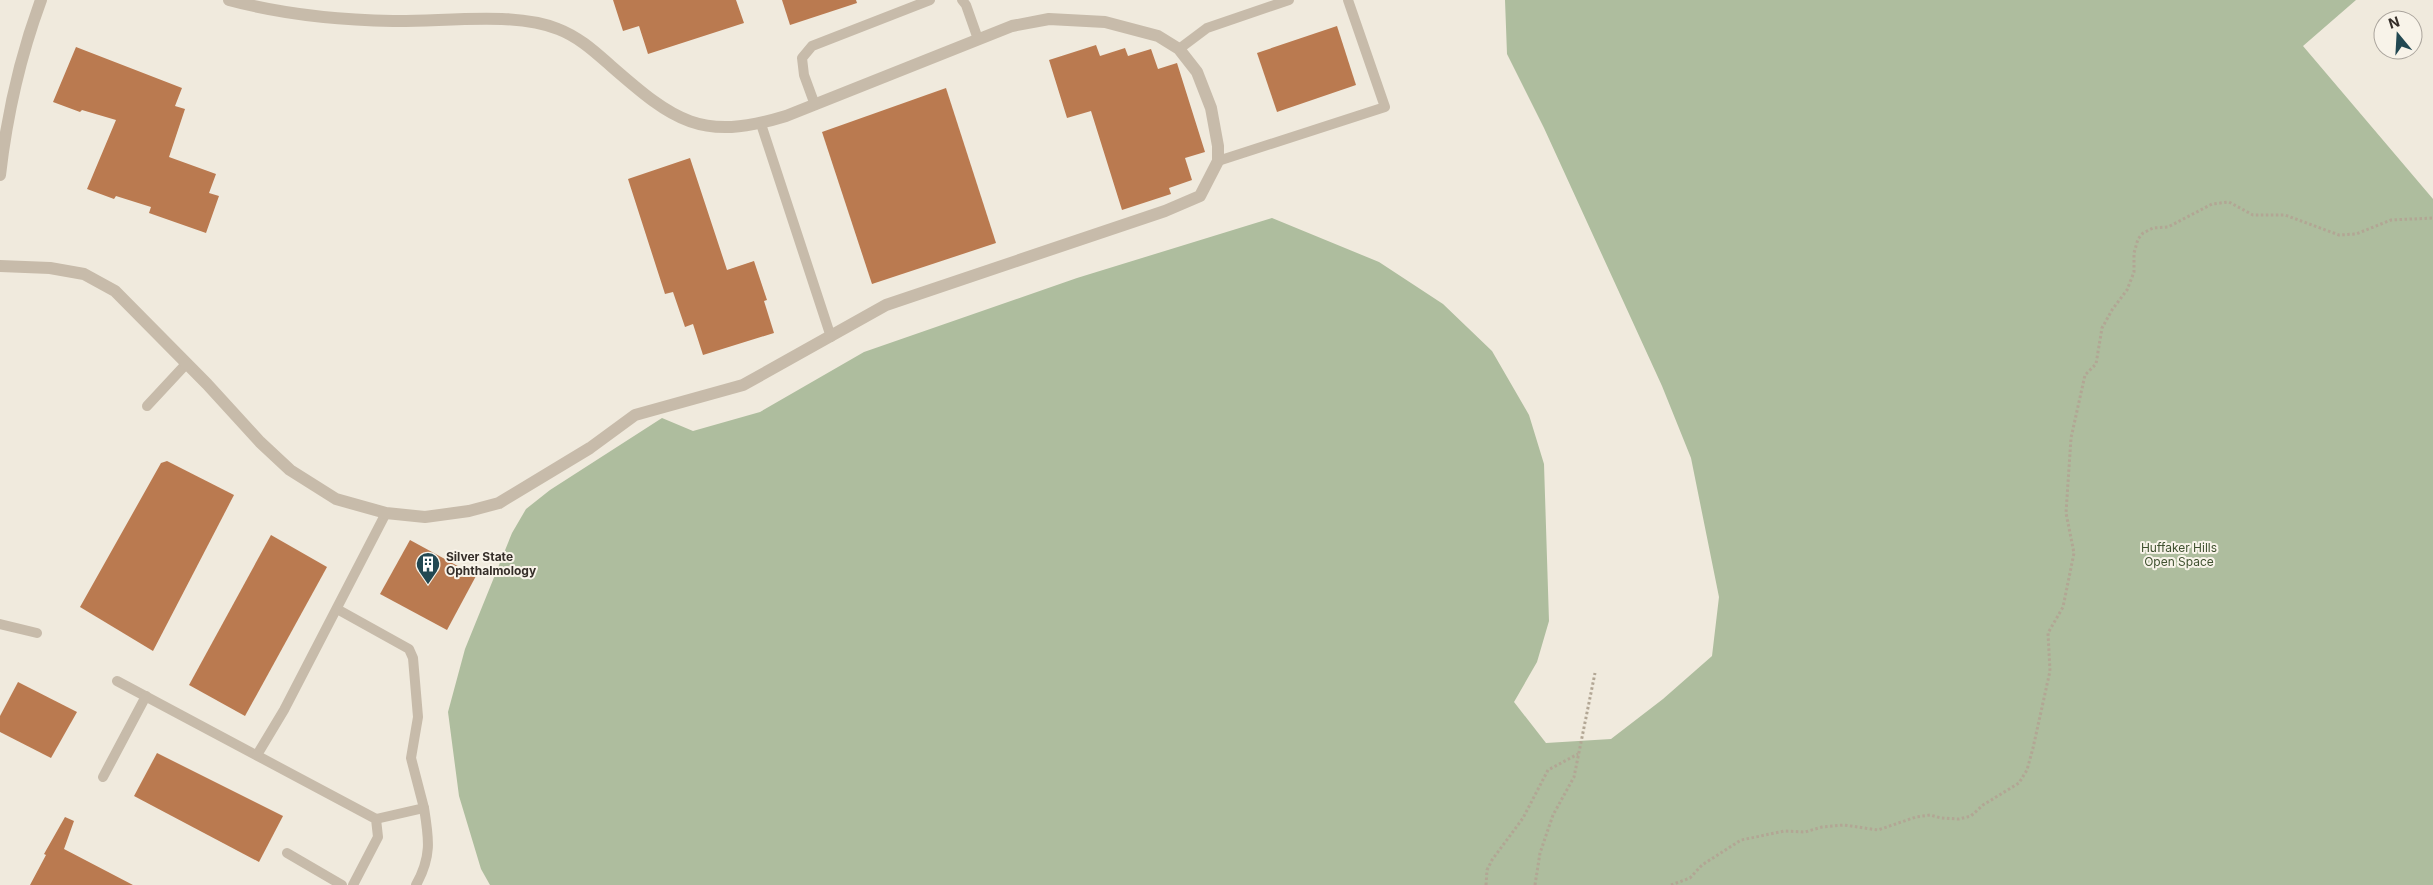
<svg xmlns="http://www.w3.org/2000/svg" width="2433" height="885" font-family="Inter,sans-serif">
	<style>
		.green { fill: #aebd9e }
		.building { fill: #ba7a50 }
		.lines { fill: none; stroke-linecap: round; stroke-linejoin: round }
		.path { stroke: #b2a694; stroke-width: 3; stroke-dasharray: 2.5 2.5; stroke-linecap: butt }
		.lane { stroke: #c7bbaa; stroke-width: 10 }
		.street { stroke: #c7bbaa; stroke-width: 12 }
		.labels { text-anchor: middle; stroke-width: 4; stroke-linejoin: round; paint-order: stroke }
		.park-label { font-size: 12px; fill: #3f512f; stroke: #f8f3e9 }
		.poi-label { font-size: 12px; font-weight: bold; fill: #352e29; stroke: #f8f3e9; text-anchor: start }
	</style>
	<rect width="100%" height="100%" fill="#f0eadd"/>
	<!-- green -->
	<polygon class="green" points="1505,0 2356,0 2303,46 2433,199 2433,885 490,885 481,869 459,796 448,712 465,649 512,533 526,509 550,490 662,418 693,431 760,412 864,352 1077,278 1272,218 1379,262 1443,304 1492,351 1529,415 1544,464 1549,621 1537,662 1514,702 1546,743 1611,739 1663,699 1712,656 1719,597 1691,458 1662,386 1544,128 1507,54"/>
	<!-- building -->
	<g class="building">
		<polygon points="613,0 736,0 744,23 648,54 639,26 623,31"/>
		<polygon points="782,0 856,0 857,3 790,25"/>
		<polygon points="1337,26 1356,85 1277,112 1257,53"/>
		<polygon points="1096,45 1100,56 1125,48 1128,56 1151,49 1158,69 1177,63 1205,152 1185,158 1192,180 1169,188 1171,194 1122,210 1091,111 1067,118 1049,60"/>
		<polygon points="76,47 182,88 175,106 185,109 169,157 216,174 209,193 219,196 206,233 149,213 151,207 116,196 114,199 87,189 116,120 82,110 80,112 53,102"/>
		<polygon points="946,88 996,243 872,284 822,132"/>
		<polygon points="690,158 727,270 754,261 767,300 764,301 774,333 703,355 693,324 685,327 673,292 665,294 628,179"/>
		<polygon points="167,461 234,495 153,651 80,607 161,463"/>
		<polygon points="271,535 327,567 245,716 189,685"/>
		<polygon points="410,540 476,576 447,630 380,594"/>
		<polygon points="18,682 77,712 51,758 0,732 0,716"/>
		<polygon points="157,753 283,816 259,862 134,796"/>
		<polygon points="65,817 74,821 64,849 133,885 30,885 46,855 44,854"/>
	</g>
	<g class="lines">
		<!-- path -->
		<g class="path">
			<polyline points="1486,885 1487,870 1492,860 1523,818 1548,770 1578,754"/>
			<polyline points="1535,885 1540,853 1553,815 1574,777 1595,673"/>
			<polyline points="1671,885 1690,878 1702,865 1741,840 1785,831 1805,832 1822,827 1844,825 1878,830 1916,817 1930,815 1941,818 1959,819 1971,816 1983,805 2019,783 2027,770 2033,748 2050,671 2048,633 2063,607 2074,553 2066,513 2071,438 2085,375 2096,364 2102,328 2112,310 2127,290 2134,272 2134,253 2138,239 2143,233 2153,228 2168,227 2212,204 2229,202 2253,215 2285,215 2339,235 2356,234 2391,220 2433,218"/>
		</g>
		<!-- lane -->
		<g class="lane">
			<polyline points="962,0 966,5 978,39"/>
			<polyline points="1179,49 1207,28 1289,0"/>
			<polyline points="815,105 804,75 802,58 812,46 930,0"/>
			<polyline points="761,124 831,337"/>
			<polyline points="1218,161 1385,107 1348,0"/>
			<polyline points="147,406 187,363"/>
			<polyline points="337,609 409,649 413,658 418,717 411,758 424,808 376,819"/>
			<polyline points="0,624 37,633"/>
			<polyline points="117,681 376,819 378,837 353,885"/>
			<polyline points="257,755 284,710 386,513"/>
			<polyline points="103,777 146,696"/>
			<polyline points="287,853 342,885"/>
			<path d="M 416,885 C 432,856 429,839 424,808"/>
		</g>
		<!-- street -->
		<g class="street">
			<path d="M 0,175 C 7,114 20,57 41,0"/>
			<path d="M 0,266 L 50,268 L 84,274 L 115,291 L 207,384 L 260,442 L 290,470 L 336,499 L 386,513 L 425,517 L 469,511 L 499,503 L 590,448 L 635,415 L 743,385 L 886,305 L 1165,211 L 1200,196 L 1218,161 L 1218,146 L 1211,108 L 1197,72 L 1179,49 L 1158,36 L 1105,22 L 1049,19 L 1012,26 L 786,116 C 701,142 674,121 611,66 C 595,52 579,37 558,29 C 514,11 441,22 393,21 C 338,20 281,14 229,0"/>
		</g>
	</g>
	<!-- icons -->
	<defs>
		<g id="building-pin" transform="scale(1.25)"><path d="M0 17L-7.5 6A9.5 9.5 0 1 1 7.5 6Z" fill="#224852" stroke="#f8f3e9"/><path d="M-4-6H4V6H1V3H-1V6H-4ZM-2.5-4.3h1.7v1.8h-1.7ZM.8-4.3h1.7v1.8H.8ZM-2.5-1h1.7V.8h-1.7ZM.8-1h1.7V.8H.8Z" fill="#fff"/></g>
	</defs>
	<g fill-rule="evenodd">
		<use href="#building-pin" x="428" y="564"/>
	</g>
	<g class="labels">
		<!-- park labels -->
		<g class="park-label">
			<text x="2179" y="552">Huffaker Hills<tspan x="2179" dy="14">Open Space</tspan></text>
		</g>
		<!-- poi labels -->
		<g class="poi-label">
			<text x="446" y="561">Silver State<tspan x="446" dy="14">Ophthalmology</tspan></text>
		</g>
	</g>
	<!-- north arrow -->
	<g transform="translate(2398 35) rotate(342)"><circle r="24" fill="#f8f3e9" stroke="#aaa49c"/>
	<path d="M0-4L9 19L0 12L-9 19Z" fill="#224852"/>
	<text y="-8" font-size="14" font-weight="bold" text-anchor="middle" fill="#352e29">N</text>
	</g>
</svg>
